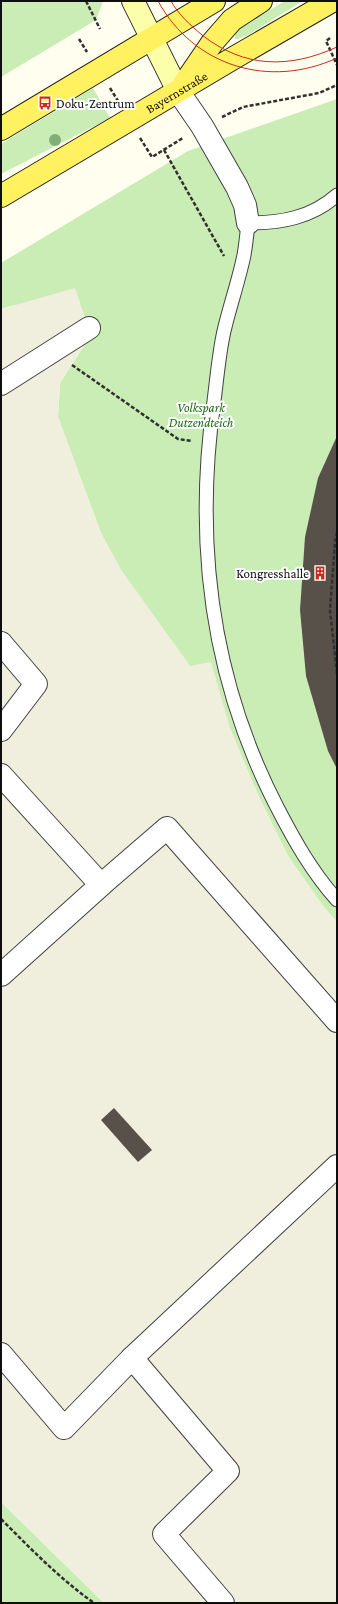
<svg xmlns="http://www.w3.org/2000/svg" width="338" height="1604" font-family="'Crimson Pro',serif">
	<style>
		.green { fill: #c9edb4 }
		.plaza { fill: #f0eedc }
		.building { fill: #585149 }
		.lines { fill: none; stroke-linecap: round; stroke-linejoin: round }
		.lane-casing { stroke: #414141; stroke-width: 15 }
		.street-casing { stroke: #414141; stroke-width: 24 }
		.secondary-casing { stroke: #303030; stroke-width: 24 }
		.primary-casing { stroke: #1f1f1f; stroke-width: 24 }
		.path { stroke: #303030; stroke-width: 2.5; stroke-dasharray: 4 2; stroke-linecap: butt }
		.lane { stroke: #fff; stroke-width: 13 }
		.street { stroke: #fff; stroke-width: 22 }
		.secondary { stroke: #fbffaa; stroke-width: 22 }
		.primary { stroke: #fff15f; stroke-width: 22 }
		.tram { stroke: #cb2c19; stroke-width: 1 }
		.tree { fill: #82ae79 }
		.labels { text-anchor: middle; stroke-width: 4; stroke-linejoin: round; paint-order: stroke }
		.street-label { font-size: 13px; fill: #0e0e0e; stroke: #fff }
		.poi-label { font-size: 13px; fill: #0e0e0e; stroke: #fff; text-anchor: start }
		.park-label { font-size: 13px; font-style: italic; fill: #1c6c18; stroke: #fff }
	</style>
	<rect width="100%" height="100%" fill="#fffeef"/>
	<!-- green -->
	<g class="green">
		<polygon points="1,1 103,1 96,20 1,77"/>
		<polygon points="285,1 303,1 248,35 238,39 235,39 235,34 241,27"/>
		<polygon points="93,88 110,118 1,174 1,144"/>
		<polygon points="337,99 337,922 323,906 288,856 259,797 231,731 190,666 121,571 101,533 58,417 60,383 91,335 11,306 1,309 1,263 188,151"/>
		<polygon points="1,1502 104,1603 1,1603"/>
	</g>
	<!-- plaza -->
	<polygon class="plaza" points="75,288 91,335 60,383 58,417 101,533 122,571 190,666 211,662 231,731 259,797 288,856 323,906 337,922 337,1603 104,1603 1,1502 1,309"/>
	<!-- building -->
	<g class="building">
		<polygon points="337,436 337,769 328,751 306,676 300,610 305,537 318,478"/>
		<polygon points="114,1108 152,1150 138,1162 101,1120"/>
	</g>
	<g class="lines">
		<!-- lane casing -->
		<g class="lane-casing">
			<path id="lane" d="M 337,195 C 311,218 281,223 248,223 C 247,233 246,244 244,255 C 239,280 230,305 224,331 C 219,353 217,378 214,401 C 194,543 211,679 277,807 C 294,840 312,872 337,900"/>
		</g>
		<!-- street casing -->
		<g class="street-casing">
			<g id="street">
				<polyline points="178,91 202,126 237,187 245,205 248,223"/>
				<polyline points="1,384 89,328"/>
				<polyline points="1,643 36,684 1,730"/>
				<polyline points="1,775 101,885 167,828 337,1021"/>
				<polyline points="1,975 101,885"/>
				<polyline points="1,1354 64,1428 132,1358 228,1471 164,1534 223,1603"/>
				<polyline points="132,1358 337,1166"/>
			</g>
		</g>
		<!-- secondary casing -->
		<g class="secondary-casing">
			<polyline id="secondary" points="133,1 178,91"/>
		</g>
		<!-- primary casing -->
		<g class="primary-casing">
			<g id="primary">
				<polyline points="184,84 212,43 232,20 261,1"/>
				<polyline points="1,129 214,1"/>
				<path id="s1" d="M 1,196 L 237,56 L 332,1"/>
			</g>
		</g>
		<!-- path -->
		<g class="path">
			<polyline points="86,1 100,29"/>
			<polyline points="330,38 326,41 337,65"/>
			<polyline points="79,39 87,52"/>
			<polyline points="110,88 118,101"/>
			<polyline points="222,117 243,107 319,93 337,85"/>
			<polyline points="140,138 152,157 183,138"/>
			<polyline points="164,150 224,256"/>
			<polyline points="72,365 178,439 192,441"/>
			<polyline points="337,532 335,542 330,610 337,674"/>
			<path d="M 1,1519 C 31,1549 59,1578 94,1603"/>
		</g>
		<!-- lane -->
		<use href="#lane" class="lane"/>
		<!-- street -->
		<use href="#street" class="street"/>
		<!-- secondary -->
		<use href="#secondary" class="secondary"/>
		<!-- primary -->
		<use href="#primary" class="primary"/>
		<!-- tram -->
		<g class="tram">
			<path d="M 158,1 C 194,67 270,89 337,58"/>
			<path d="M 171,1 C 178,14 190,25 202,35 C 244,68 289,69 337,47"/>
		</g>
	</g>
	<!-- trees -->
	<circle class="tree" cx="55" cy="140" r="6"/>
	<!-- icons -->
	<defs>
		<g id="bus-bare" transform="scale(1.08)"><path d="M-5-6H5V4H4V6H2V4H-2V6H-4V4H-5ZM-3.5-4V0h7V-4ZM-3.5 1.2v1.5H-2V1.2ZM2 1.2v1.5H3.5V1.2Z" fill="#cb2c19" stroke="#fff" stroke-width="2.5" paint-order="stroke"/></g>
		<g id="building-bare" transform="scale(1.08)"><path d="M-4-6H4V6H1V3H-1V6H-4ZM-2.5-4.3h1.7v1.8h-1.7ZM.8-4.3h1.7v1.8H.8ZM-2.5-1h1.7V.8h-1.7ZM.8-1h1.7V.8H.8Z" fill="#cb2c19" stroke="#fff" stroke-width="2.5" paint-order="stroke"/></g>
	</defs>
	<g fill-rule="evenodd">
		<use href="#bus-bare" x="45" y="103"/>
		<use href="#building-bare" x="320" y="573"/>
	</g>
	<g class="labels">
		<!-- street labels -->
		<g class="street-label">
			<text dy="5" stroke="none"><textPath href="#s1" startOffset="204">Bayernstraße</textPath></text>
		</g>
		<!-- poi labels -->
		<g class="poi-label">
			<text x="56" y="108">Doku-Zentrum</text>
			<text x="309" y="578" text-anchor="end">Kongresshalle</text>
		</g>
		<!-- park labels -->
		<g class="park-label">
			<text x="201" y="412">Volkspark<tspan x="201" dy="15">Dutzendteich</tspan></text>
		</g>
	</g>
	<!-- border -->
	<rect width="338" height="1604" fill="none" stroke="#0e0e0e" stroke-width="4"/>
</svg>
